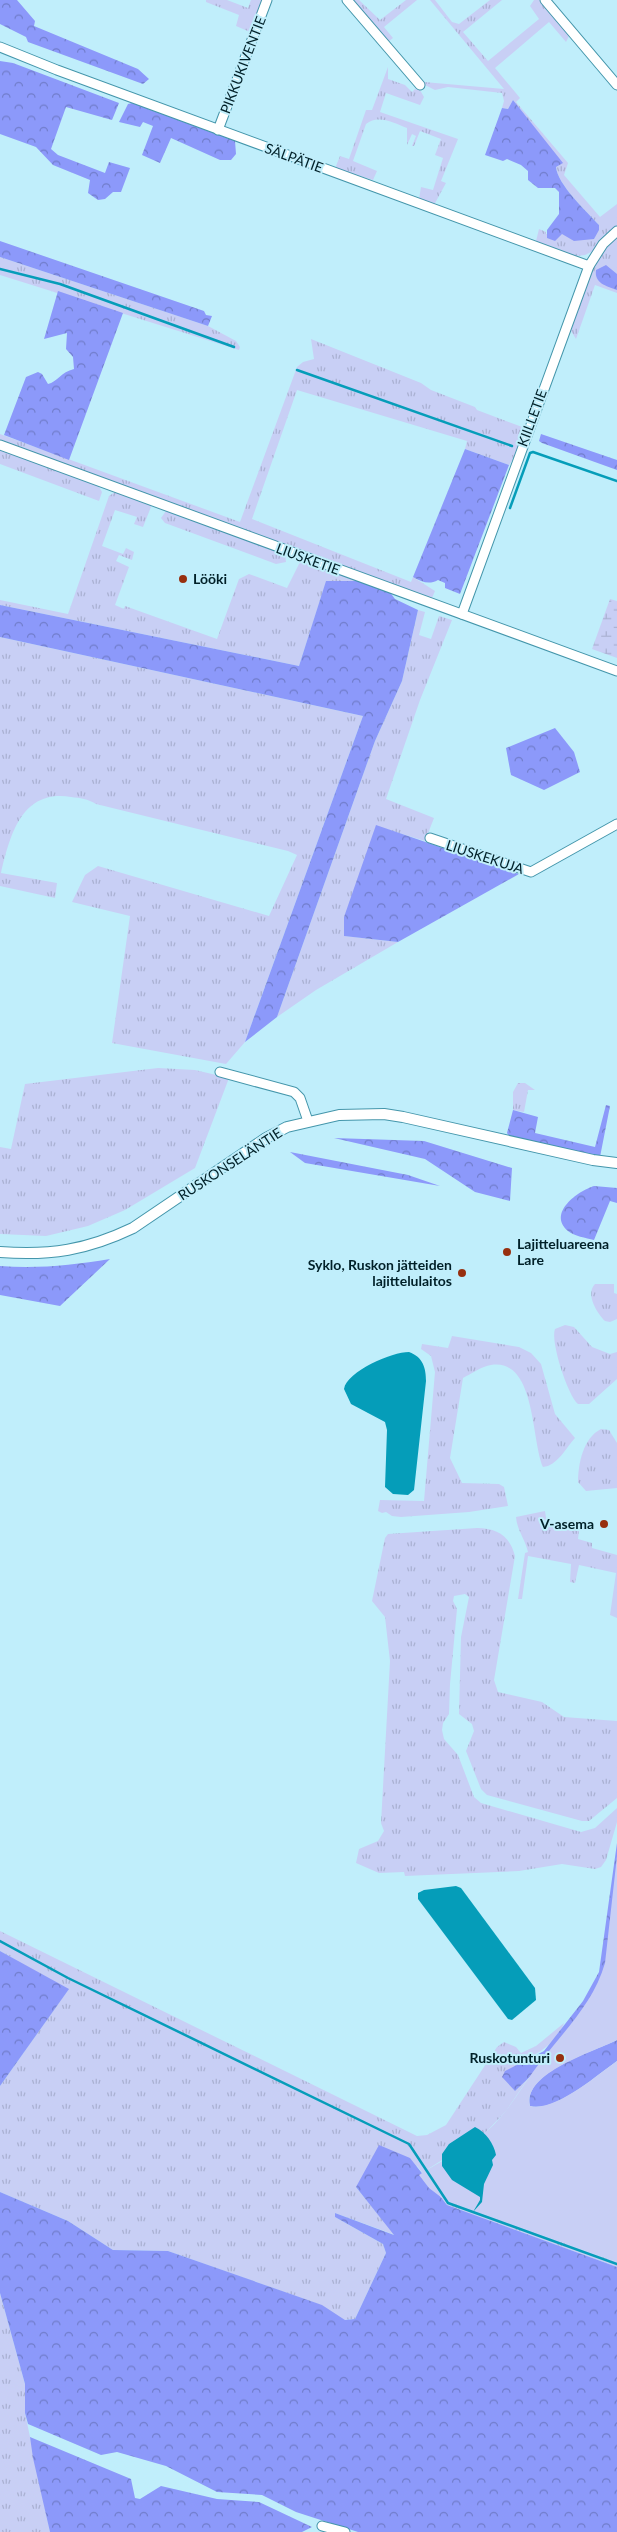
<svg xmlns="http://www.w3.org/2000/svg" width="617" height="2532" font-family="Lato,sans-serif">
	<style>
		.grass { fill: url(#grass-tufts) }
		.forest { fill: url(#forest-crowns) }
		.wetland { fill: url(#wetland-marsh) }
		.pitch { fill: #c8cff5 }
		.water { fill: #059db9 }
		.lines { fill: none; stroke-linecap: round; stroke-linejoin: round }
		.stream { stroke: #059db9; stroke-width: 2.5 }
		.minor-casing { stroke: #4496ab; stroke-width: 11 }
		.tertiary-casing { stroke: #4496ab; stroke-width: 12 }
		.minor { stroke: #fff; stroke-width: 9 }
		.tertiary { stroke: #fff; stroke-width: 10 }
		.poi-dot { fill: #972f0f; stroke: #c0eefb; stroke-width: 2 }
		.labels { text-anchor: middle; stroke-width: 4; stroke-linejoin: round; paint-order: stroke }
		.street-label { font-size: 14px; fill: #002028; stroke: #c0eefb }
		.poi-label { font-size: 14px; font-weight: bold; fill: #002028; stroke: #c0eefb; text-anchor: end }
	</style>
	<defs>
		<pattern id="grass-tufts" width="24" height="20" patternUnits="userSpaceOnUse" patternTransform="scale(1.25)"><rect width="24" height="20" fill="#c8cff5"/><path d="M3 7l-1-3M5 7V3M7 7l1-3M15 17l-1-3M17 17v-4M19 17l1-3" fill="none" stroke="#aab1d2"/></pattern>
		<pattern id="forest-crowns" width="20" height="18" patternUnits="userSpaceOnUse" patternTransform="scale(1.25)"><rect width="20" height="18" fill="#8c99fa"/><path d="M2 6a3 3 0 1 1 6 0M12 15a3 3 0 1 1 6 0" fill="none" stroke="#707cca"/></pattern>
		<pattern id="wetland-marsh" width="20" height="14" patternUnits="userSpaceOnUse" patternTransform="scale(1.25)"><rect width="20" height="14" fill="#c8cff5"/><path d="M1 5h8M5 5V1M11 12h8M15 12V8" fill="none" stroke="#aab1d2"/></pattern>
	</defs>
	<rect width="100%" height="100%" fill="#c0eefb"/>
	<!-- grass -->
	<g class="grass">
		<polygon points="206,0 227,0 248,8 251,0 263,0 250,32 236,26 239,15 206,2"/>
		<polygon points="352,0 359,0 380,20 406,0 417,0 384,27 393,38 388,42"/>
		<path d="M 430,0 L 435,0 L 452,22 L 459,24 L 490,0 L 502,0 L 463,32 L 488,61 L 539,19 L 530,6 L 534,0 L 540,0 L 569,36 L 566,42 L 549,22 L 495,68 L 520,98 L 516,102 L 568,163 L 564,175 L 600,217 L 617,204 L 617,226 L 593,251 L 585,255 L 575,256 L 536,241 L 539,229 L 546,232 L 546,234 L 562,234 L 594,239 L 599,225 C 587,212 557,184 556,167 L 562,163 L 513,100 L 508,109 L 502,108 L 504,101 L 502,93 L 448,87 L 435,90 L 423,84 L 424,82 L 504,89 Z"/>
		<path d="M 388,67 L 388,79 L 405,85 L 412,92 L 415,89 L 420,90 L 424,97 L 420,105 L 386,93 L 380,112 L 458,139 L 441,181 L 446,183 L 434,205 L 419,199 L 421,187 L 433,190 L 443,158 L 435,155 L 441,139 L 420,131 L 414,146 L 412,146 L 416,136 L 412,134 L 407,145 L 407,128 C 394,123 378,114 366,124 L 353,161 L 377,171 L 373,180 L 337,169 L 336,166 L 340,156 L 349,159 L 366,110 L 372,110 Z"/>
		<path d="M 617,237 L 617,293 L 595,285 L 576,339 L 571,331 C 582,298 590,260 617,237 Z"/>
		<polygon points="0,257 208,326 236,341 240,347 239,350 0,275"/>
		<polygon points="311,339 421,383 431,390 475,407 477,410 525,428 514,458 509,465 465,449 467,441 297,390 252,519 411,582 413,577 435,591 432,598 0,440 0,434 240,522 297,367 303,362 314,359"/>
		<polygon points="0,450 98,485 102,492 99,501 0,464"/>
		<polygon points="115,492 150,504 151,507 143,527 134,524 137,517 115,510 102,546 123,554 126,548 134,552 132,560 119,555 116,561 129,567 115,605 124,609 125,606 217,639 239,579 249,574 287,588 301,560 361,581 326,582 299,666 0,605 0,600 68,614 109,496"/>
		<polygon points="166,511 285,554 286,562 276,564 165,523 161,518"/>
		<polygon points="418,610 425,612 419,635 431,639 439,616 452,620 420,700 386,799 434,818 425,841 376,826 345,936 398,942 316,990 277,1017 375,741 402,681"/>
		<path d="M 0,637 L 363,716 L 245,1042 L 226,1064 L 112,1043 L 130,916 L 72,902 L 85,875 L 98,866 L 269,916 L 297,855 L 288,851 L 96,804 C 88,799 80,798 71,797 C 21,789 10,836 1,873 L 57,883 L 55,898 L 0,886 Z"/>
		<polygon points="158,1068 195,1070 229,1078 195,1168 125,1210 88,1226 46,1236 0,1234 0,1147 11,1149 25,1084"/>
		<polygon points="518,1083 525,1083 535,1090 528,1090 524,1112 513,1110 513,1092"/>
		<path d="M 595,1284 L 614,1284 L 614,1293 L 617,1294 L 617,1319 L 610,1322 L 605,1321 C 597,1313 585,1294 595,1284 Z"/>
		<path d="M 565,1325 L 574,1327 L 592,1347 L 610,1354 L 617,1352 L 617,1379 L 589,1404 L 578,1404 C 568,1396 550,1341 555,1329 Z"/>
		<path d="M 452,1336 L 519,1347 L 531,1353 L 541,1364 L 555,1414 L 575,1438 C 566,1448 557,1466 543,1467 C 531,1439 536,1358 491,1365 C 482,1366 471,1374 463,1378 L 450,1458 L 462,1483 L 499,1484 L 504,1487 L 508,1506 L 469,1512 L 401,1517 L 392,1516 L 386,1512 L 382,1513 L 378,1511 L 380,1500 L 424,1501 L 435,1372 L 431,1356 L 421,1349 L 422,1344 L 448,1348 Z"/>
		<path d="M 601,1429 L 609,1430 L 617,1443 L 617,1488 L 586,1491 L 578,1482 C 578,1464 583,1438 601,1429 Z"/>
		<path d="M 545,1511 L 547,1524 L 579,1531 L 578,1539 L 592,1543 L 592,1548 L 617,1555 L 617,1618 L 610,1615 L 616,1573 L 579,1565 L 575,1583 L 570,1582 L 571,1564 L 528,1556 L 522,1599 L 518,1599 L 525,1553 L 528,1552 C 525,1539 517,1530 516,1517 Z"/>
		<path d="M 477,1528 C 497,1528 510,1536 515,1556 L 494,1680 L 498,1692 L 542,1702 L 564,1717 L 617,1721 L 617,1798 L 589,1821 L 582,1821 L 487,1795 L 481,1789 L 466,1751 L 474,1731 L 472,1724 L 459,1714 L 461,1637 L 469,1597 L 465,1594 L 454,1596 L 453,1601 L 457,1609 L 450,1684 L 449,1714 L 443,1723 L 442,1730 L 444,1739 L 458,1755 L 474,1797 L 481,1803 L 581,1832 L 595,1828 L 617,1808 L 617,1822 L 606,1860 L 601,1867 L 595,1869 L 562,1864 L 519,1871 L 405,1876 L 404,1872 L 379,1873 L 356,1863 L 359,1849 L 378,1841 L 384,1831 L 381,1823 L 390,1661 L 385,1617 L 372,1601 L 385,1538 L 388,1534 Z"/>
		<path d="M 0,1931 L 417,2136 L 427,2135 L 446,2125 L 497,2047 L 504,2042 L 516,2047 L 521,2053 L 536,2046 L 564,2023 C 557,2041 543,2051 526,2059 L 515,2091 L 529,2077 L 506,2111 L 486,2132 L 428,2169 L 450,2202 L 617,2262 L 617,2267 L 447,2205 L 417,2166 L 356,2187 L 395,2235 L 335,2213 L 335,2217 L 383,2244 L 386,2253 L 355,2319 L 344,2320 L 321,2305 L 168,2251 L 113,2250 L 68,2221 L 0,2192 L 0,2086 L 68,1990 L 0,1951 Z"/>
		<polygon points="0,2293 25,2384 25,2413 50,2532 0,2532"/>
	</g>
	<!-- forest -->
	<g class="forest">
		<polygon points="0,0 17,0 35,21 34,26 138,69 149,79 143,84 28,42 26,37 0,24"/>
		<polygon points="0,61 13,63 119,103 112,120 66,107 51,149 58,155 105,173 109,162 130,168 121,192 113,192 105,199 98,200 88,193 90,180 53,165 36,147 0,134"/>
		<path d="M 513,100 L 563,163 L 556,167 C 557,184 587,212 599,225 L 599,230 L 594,239 L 574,241 L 562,234 L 555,241 L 547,238 L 547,230 L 559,214 L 559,192 L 555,188 L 538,188 L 528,180 L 528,171 L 521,165 L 507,159 L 503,161 L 485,155 L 502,108 L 508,109 Z"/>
		<polygon points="132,103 235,141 236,154 231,160 220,160 171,138 160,163 142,155 153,126 143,122 140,127 119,122 128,104"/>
		<polygon points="0,241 204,311 206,315 212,316 208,326 0,257"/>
		<path d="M 606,265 L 617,274 L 617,290 C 606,286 594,283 596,270 Z"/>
		<path d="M 58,291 L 123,313 L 69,460 L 4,435 L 26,377 L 38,372 L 42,374 L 48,384 C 57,382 61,372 74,369 L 73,357 L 66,349 L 67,333 L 44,339 Z"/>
		<polygon points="541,434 617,460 617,470 542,443 539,441"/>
		<path d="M 465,449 L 509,465 L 460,594 L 445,588 L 445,583 L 438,580 C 429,585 422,582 413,577 Z"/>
		<polygon points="326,581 361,581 389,591 395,599 418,610 402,681 375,741 277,1017 245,1042 363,716 0,637 0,605 299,666"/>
		<polygon points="555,728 574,752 580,772 544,790 511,775 506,748"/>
		<polygon points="376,825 519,874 398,942 344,936 344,917"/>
		<polygon points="606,1105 610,1106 600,1157 509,1136 507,1133 513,1110 538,1117 535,1133 595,1147"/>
		<polygon points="334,1138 424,1141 512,1168 510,1201 475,1192 425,1159"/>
		<polygon points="290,1152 408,1175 440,1186 305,1163"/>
		<path d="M 594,1186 L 617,1188 L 617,1203 L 610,1201 L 594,1240 C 586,1238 574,1236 568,1231 C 547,1213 578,1191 594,1186 Z"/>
		<path d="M 110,1259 L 60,1306 L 0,1295 L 0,1266 C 38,1269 73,1265 110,1259 Z"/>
		<polygon points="617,1843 617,2022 537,2070 515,2091 502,2077 505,2071 544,2051 583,2001 599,1972"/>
		<polygon points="0,1951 69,1989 0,2086"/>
		<path d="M 617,2040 L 617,2061 C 597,2075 555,2113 530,2106 C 522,2072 595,2051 617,2040 Z"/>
		<polygon points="379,2145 410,2158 447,2205 617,2267 617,2532 358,2532 296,2512 262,2495 217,2492 166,2466 117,2452 101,2455 28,2424 25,2413 25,2384 0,2293 0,2192 68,2221 113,2250 168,2251 322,2305 345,2320 355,2319 386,2253 383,2244 335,2217 335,2213 394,2235 356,2187"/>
		<polygon points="30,2437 131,2479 135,2498 140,2499 161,2486 217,2499 259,2502 312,2527 302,2532 50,2532 33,2458"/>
	</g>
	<!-- wetland -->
	<polygon class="wetland" points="610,599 617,601 617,658 592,649"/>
	<!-- pitch -->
	<path class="pitch" d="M 617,1856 L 617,2040 C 596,2051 522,2073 530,2106 C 555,2112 597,2075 617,2061 L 617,2262 L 446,2201 L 429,2188 L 419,2175 C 441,2161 468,2148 487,2131 C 509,2112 523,2084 541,2061 C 565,2030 594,2002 605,1963 Z"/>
	<!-- water -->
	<g class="water">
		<path d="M 409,1352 C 423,1357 426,1368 426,1381 L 414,1490 L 408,1495 L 393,1494 L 385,1487 L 387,1430 L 385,1422 L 351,1404 L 344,1389 C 347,1371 392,1352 409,1352 Z"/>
		<polygon points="456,1886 461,1888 535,1988 536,2000 512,2020 508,2019 418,1899 418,1893 424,1890"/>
		<path d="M 475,2127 C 486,2132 494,2144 496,2155 L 492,2160 L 493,2165 L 484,2184 L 482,2202 L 473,2212 L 480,2200 L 480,2197 L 452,2180 L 442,2166 L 442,2154 L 449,2144 Z"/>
	</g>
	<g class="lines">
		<!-- stream -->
		<g class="stream">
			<polyline points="0,269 60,284 234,347"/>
			<polyline points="297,370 512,446"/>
			<polyline points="510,508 530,453 533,452 617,481"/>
			<polyline points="0,1941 68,1978 409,2144 448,2203 617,2264"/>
		</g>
		<!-- minor casing -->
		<g class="minor-casing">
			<g id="minor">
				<polyline points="347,0 420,85"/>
				<polyline points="545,0 617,85"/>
				<polyline points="0,47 57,70 589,266"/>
				<polyline points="218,130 267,0"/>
				<polyline points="0,445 617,671"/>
				<polyline points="462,614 589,266 603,244 617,231"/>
				<polyline points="430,838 531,872 617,824"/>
				<polyline points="220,1072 294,1092 300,1098 308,1121"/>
				<polyline points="322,2526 345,2532"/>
			</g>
		</g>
		<!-- tertiary casing -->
		<g class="tertiary-casing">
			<path id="tertiary" d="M 0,1252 C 50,1256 87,1250 133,1228 L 266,1138 L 287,1127 L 339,1115 L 384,1114 L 403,1117 L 593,1160 L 617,1163"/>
		</g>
		<!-- minor -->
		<use href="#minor" class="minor"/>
		<!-- tertiary -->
		<use href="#tertiary" class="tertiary"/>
	</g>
	<!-- markers -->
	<g class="poi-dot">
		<circle cx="183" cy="579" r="5"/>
		<circle cx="507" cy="1252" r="5"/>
		<circle cx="462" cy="1273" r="5"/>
		<circle cx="604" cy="1524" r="5"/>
		<circle cx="560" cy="2058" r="5"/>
	</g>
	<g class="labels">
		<!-- street labels -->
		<g class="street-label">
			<text transform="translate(243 65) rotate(-69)" y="5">PIKKUKIVENTIE</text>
			<text transform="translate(294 158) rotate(20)" y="5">SÄLPÄTIE</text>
			<text transform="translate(532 418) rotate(-70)" y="5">KIILLETIE</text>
			<text transform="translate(308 559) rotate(20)" y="5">LIUSKETIE</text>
			<text transform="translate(485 857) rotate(18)" y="5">LIUSKEKUJA</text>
			<text transform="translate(230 1164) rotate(-33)" y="5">RUSKONSELÄNTIE</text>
		</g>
		<!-- poi labels -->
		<g class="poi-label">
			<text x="193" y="584" text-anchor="start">Lööki</text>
			<text x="517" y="1249" text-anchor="start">Lajitteluareena<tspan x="517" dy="16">Lare</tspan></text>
			<text x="452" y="1270">Syklo, Ruskon jätteiden<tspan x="452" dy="16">lajittelulaitos</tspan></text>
			<text x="594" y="1529">V-asema</text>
			<text x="550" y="2063">Ruskotunturi</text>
		</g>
	</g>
</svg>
